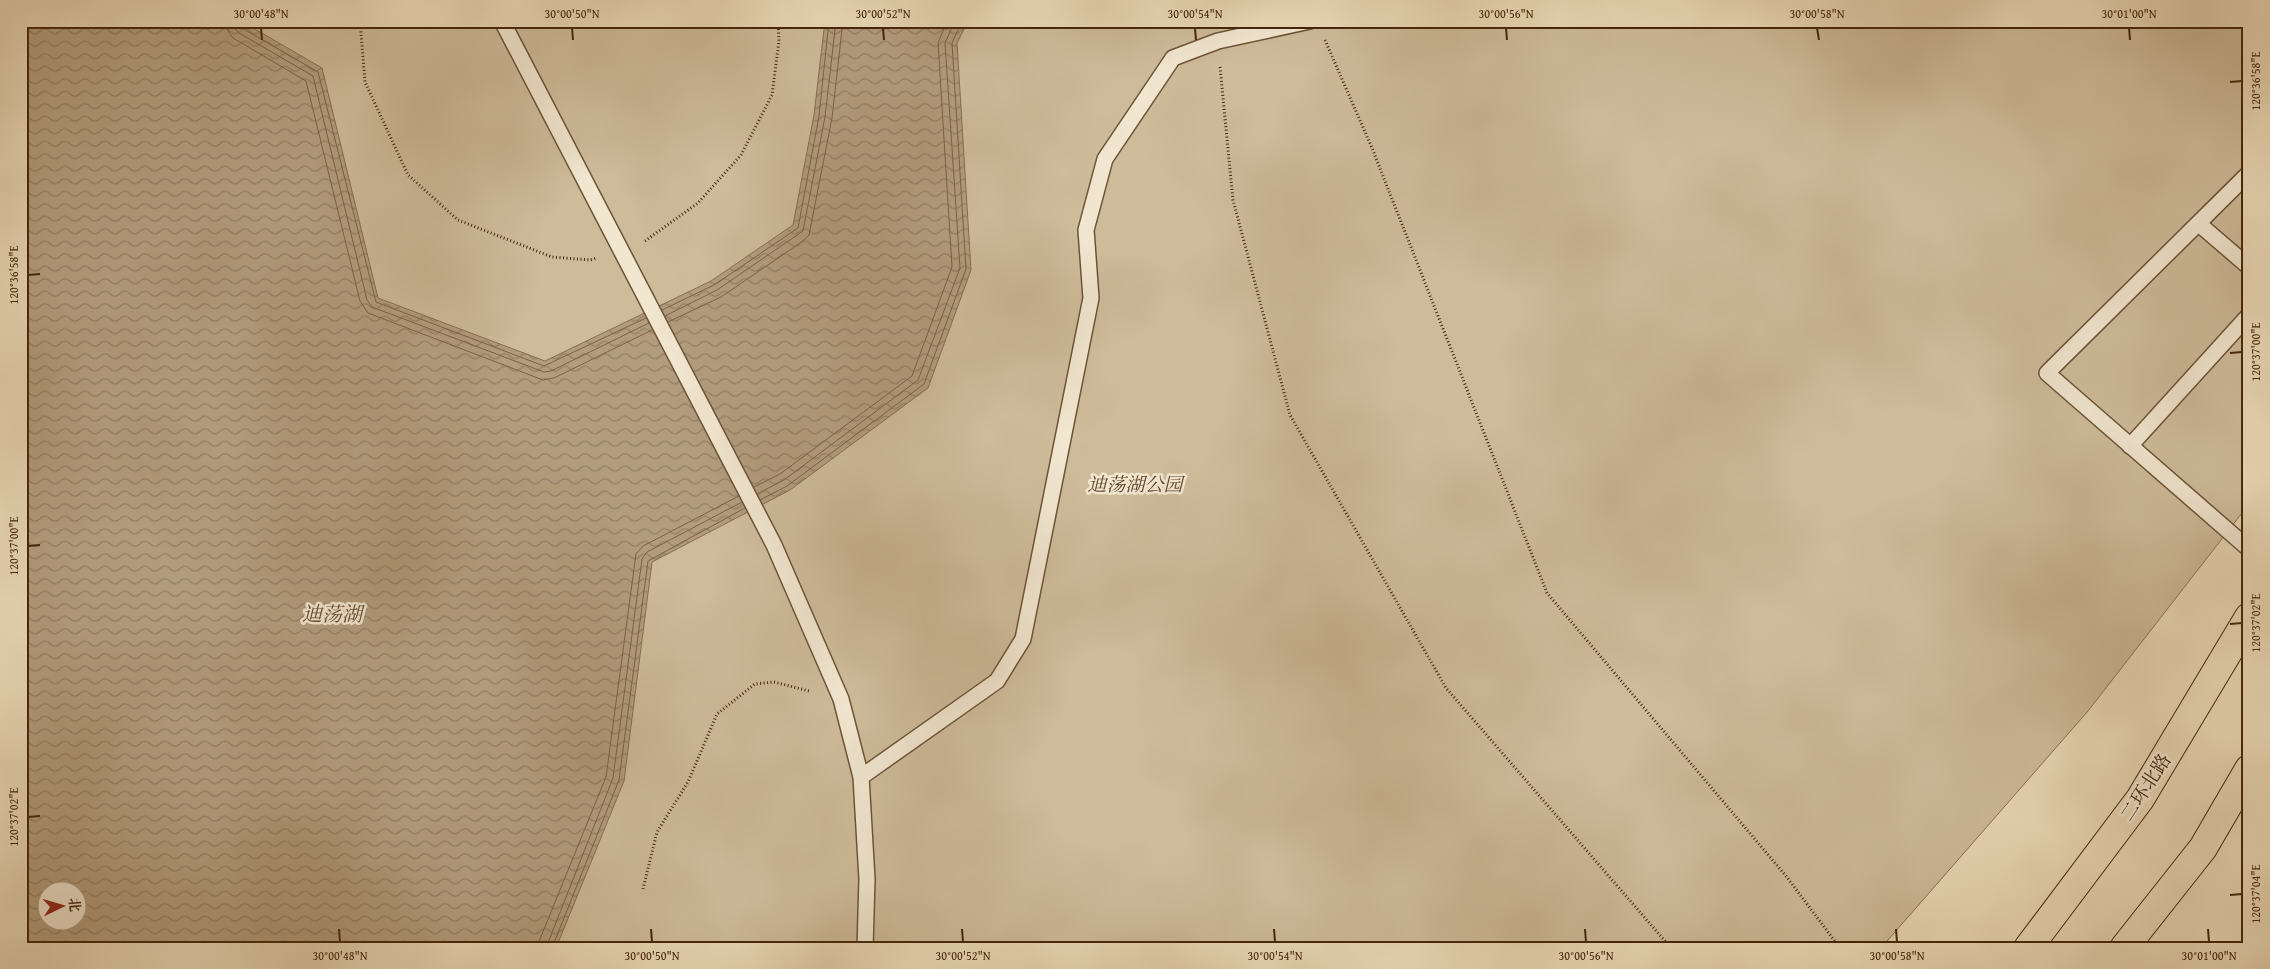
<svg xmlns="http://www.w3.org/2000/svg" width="2270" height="969" font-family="'Gentium Book Plus','Noto Serif SC',serif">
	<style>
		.park { fill: #cebb9a; stroke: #897052; fill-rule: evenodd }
		.water { fill: url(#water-waves); stroke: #866d4f; fill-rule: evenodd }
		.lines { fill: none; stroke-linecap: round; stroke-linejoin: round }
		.shore { stroke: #7b6144; stroke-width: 1 }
		.service-casing { stroke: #6e5336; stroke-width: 18 }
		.trunk-casing { stroke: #44260b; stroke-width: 30 }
		.path { stroke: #44260b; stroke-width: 3; stroke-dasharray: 1 2.5; stroke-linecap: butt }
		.service { stroke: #f1e6d0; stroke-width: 15 }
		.trunk { stroke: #ead9b7; stroke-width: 28 }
		.ticks { fill: none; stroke: #44260b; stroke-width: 2 }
		.labels { text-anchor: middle; stroke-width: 5; stroke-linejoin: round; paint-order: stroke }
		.park-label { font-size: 19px; font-style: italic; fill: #604428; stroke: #f1e6d0 }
		.street-label { font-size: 19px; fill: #44260b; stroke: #f1e6d0 }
		.water-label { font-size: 20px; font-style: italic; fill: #65492d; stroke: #f1e6d0 }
		.neatline { fill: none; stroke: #44260b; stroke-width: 2 }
		.ticks-label { font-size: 12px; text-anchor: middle; fill: #44260b }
	</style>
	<defs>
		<pattern id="water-waves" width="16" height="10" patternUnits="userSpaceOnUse" patternTransform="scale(1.25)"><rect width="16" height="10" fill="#b29c7d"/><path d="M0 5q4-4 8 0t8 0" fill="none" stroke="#927f65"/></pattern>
	</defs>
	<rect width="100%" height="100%" fill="#ead9b7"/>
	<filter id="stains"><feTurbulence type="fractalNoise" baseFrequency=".004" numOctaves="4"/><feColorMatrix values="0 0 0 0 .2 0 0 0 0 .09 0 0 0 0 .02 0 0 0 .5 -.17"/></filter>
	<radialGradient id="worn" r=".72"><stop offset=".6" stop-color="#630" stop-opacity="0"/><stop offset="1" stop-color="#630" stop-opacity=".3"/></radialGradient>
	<!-- park -->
	<path class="park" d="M 21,21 L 2249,21 L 2249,504 L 2088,711 L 1881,948 L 21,948 ZM 48,892 L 78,892 L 78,922 L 48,922 Z"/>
	<!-- water -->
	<path class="water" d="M 21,21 L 241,21 L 322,68 L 378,298 L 545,361 L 711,281 L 793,225 L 814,115 L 825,21 L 968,21 L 957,43 L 971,270 L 928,388 L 790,490 L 652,562 L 624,781 L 556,948 L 21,948 ZM 48,892 L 78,892 L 78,922 L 48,922 Z"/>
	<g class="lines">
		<!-- shore -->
		<g class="shore">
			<polyline points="226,21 228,31 233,38 306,81 360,301 368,313 543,380 554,378 652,330"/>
			<polyline points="233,21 234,28 239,33 313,76 367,300 372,307 544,372 551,371 649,323"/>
			<polyline points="240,21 242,28 318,72 376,302 544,366 646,318"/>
			<polyline points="662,310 714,285 798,228 819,116 829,21"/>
			<polyline points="665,316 717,290 803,231 825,117 836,21"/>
			<polyline points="668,322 721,297 803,241 809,235 832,118 843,21"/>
			<polyline points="754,487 780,474 912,376 952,267 938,43 947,21"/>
			<polyline points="757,494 784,480 918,380 960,268 945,43 955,21"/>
			<polyline points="760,500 787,486 924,384 966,269 952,43 962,21"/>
			<polyline points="538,948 540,939 606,777 636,554 643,546 739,496"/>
			<polyline points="546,948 613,778 642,559 647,552 742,502"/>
			<polyline points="552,948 619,780 648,561 745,508"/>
		</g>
		<!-- service casing -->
		<g class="service-casing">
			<g id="service">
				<polyline points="502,21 774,545 841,699 861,777 867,879 865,948"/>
				<polyline points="2249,173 2047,373 2249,549"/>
				<polyline points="2199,224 2249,267"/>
				<polyline points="2130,446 2249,315"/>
				<polyline points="861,777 997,681 1023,639 1091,298 1086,230 1105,159 1173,58 1218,41 1310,21"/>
			</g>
		</g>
		<!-- trunk casing -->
		<g class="trunk-casing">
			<g id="trunk">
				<polyline points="2028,948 2140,799 2249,617"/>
				<polyline points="2124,948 2203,848 2249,769"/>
			</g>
		</g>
		<!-- path -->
		<g class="path">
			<polyline points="360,21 365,82 408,175 458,220 552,257 590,260 597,258"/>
			<polyline points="1325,40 1372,148 1547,593 1786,876 1840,948"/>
			<polyline points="1220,67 1233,200 1290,415 1446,688 1671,948"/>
			<polyline points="645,241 698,203 741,155 772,95 779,41 778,21"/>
			<polyline points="643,889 657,832 688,782 717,714 755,684 774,682 809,691"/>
		</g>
		<!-- service -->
		<use href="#service" class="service"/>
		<!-- trunk -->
		<use href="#trunk" class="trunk"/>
	</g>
	<!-- ticks -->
	<path class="ticks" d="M 261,28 L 262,40M 572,28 L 573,40M 883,28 L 884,40M 1195,28 L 1196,40M 1506,28 L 1507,40M 1817,28 L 1819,40M 2129,28 L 2130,40M 2230,82 L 2242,81M 28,275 L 40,274M 2230,353 L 2242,352M 28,546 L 40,545M 2230,624 L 2242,623M 28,817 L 40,816M 2230,895 L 2242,894M 339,929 L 340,942M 651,929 L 652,942M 962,929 L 963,942M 1274,929 L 1275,942M 1585,929 L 1586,942M 1896,929 L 1897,942M 2208,929 L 2209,942"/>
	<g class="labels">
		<!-- park labels -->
		<g class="park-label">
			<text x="1135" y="491">迪荡湖公园</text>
		</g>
		<!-- street labels -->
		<g class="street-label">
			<text transform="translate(2145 787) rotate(-57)" y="7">二环北路</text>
		</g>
		<!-- water labels -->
		<g class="water-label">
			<text x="332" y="621">迪荡湖</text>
		</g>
	</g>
	<!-- margin -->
	<rect width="2270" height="969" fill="none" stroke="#ead9b7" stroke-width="55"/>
	<!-- north arrow -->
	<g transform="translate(62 906) rotate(85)"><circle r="24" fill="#f1e6d0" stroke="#ac9981"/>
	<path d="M0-4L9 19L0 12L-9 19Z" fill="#8f2418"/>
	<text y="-8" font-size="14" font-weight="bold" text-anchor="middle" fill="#44260b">北</text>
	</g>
	<rect x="28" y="28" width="2214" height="914" class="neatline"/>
	<g class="ticks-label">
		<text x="261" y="18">30°00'48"N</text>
		<text x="572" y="18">30°00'50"N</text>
		<text x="883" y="18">30°00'52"N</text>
		<text x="1195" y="18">30°00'54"N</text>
		<text x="1506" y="18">30°00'56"N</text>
		<text x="1817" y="18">30°00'58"N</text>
		<text x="2129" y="18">30°01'00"N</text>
		<text transform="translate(2256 81) rotate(-90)" y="4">120°36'58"E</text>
		<text transform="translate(14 275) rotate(-90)" y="4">120°36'58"E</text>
		<text transform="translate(2256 352) rotate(-90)" y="4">120°37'00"E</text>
		<text transform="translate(14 546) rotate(-90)" y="4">120°37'00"E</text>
		<text transform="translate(2256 623) rotate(-90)" y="4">120°37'02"E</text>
		<text transform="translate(14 817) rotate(-90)" y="4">120°37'02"E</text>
		<text transform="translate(2256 894) rotate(-90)" y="4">120°37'04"E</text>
		<text x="340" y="960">30°00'48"N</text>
		<text x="652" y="960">30°00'50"N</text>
		<text x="963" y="960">30°00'52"N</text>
		<text x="1275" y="960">30°00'54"N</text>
		<text x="1586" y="960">30°00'56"N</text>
		<text x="1897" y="960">30°00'58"N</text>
		<text x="2209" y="960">30°01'00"N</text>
	</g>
	<rect width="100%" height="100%" filter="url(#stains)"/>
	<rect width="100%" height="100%" fill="url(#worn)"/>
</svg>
